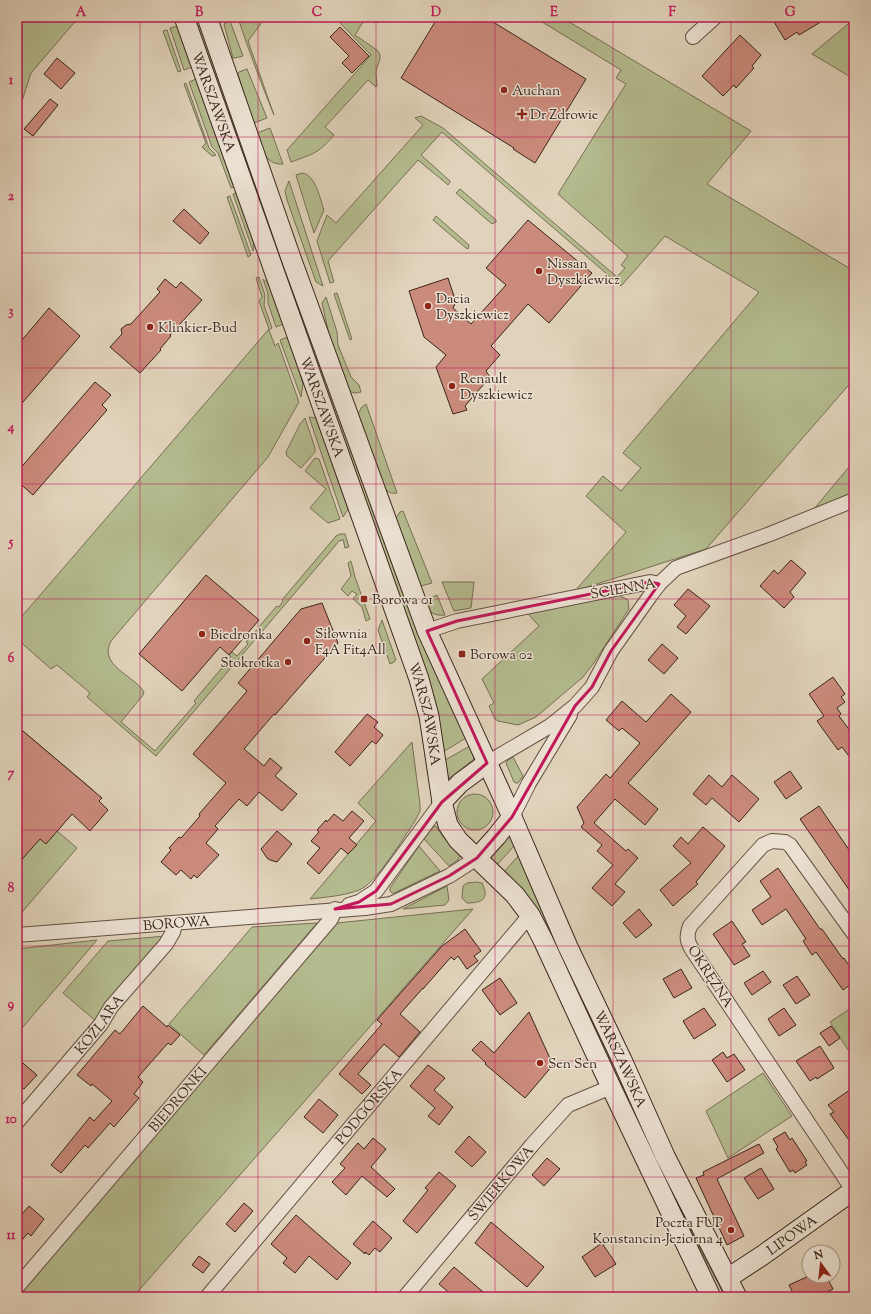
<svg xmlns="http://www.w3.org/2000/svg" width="871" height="1314" font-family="'Sorts Mill Goudy',serif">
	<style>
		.green { fill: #b4bc8f; stroke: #767055 }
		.building { fill: #cb8b7c; stroke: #39251b }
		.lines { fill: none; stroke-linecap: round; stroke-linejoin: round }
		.street-casing { stroke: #635043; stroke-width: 16 }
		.secondary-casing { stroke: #39251b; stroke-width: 21 }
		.street { stroke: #ece2d3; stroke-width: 14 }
		.secondary { stroke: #ece2d3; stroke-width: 19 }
		.marked { fill: none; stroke: #c2185b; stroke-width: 3; stroke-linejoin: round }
		.grid { fill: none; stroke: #c2185b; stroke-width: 1; stroke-opacity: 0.55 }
		.poi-dot { fill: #8f2418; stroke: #ece2d3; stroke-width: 1.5 }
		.labels { text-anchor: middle; stroke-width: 3; stroke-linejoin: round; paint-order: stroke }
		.poi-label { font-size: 14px; fill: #39251b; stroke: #ece2d3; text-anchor: start }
		.street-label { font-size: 14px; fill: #39251b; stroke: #ece2d3 }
		.neatline { fill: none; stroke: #c2185b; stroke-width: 1.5 }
		.grid-label { font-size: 13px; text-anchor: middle; font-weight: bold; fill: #c2185b }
	</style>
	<rect width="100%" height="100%" fill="#e1d3bb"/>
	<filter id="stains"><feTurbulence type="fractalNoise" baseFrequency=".005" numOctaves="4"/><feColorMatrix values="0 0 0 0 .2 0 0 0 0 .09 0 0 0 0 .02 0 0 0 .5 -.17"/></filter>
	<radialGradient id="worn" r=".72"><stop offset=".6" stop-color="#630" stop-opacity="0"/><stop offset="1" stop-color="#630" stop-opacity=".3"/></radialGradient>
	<!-- green -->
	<g class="green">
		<polygon points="25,17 79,17 31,73 21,104 17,109 17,26"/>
		<polygon points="193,17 197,17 396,575 412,616 466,738 443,752"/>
		<path d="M 240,17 L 266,17 L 248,41 L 274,115 C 261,83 249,51 238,18 Z"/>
		<path d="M 339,17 L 366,17 L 355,35 L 377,50 C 384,58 377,63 376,72 C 376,77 377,81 377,86 L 376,87 L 368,80 L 325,127 L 334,135 C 318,154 313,154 291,162 L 287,150 L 371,55 L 340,23 L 343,20 Z"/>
		<polygon points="534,17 561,17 751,131 707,184 854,271 854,379 706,549 575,591 626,532 586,496 603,476 621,491 641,468 623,453 759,292 665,236 621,286 442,132 421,155 450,181 450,182 448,185 447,184 418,160 328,261 334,282 330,283 317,241 327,215 336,223 423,125 415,118 421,116 443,128 617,277 625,268 621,265 628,256 558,194 626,84 616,78 621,70"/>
		<polygon points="854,19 854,79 812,54"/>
		<polygon points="230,21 243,56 235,58 233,58 224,24"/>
		<polygon points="177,26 192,67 184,70 170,28"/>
		<polygon points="167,30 181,71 178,72 163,31"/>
		<polygon points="247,69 267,118 254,123 252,123 238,74 239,72"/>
		<polygon points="196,79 234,187 231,188 218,153 212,147 189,82"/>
		<polygon points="186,83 209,148 216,155 212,156 202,147 206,143 184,84"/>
		<path d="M 270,128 L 283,164 C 264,165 262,148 257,133 Z"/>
		<path d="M 302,173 C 316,175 320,199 324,210 L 314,233 L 296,175 Z"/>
		<polygon points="289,181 323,286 316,282 287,200 285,191"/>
		<polygon points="460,189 496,220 496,222 492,224 456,193"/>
		<polygon points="236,193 254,243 253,251 233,194"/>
		<polygon points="230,196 251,255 248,257 227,197"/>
		<polygon points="436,216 469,245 468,249 466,248 433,220"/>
		<path d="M 259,277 L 265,295 L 264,305 L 272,328 L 269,330 L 275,346 L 278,343 L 299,402 L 268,457 L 111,641 C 98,666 134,675 144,692 L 143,695 L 121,722 L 155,751 L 196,703 L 194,701 L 231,657 L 229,655 L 232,652 L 237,656 L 248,644 L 246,642 L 276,607 L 277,606 L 279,607 L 283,601 L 282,600 L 336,536 L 340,534 L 345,534 L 349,547 L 345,548 L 343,539 L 341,541 L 340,540 L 156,756 L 87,697 L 90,693 L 57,665 L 51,669 L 17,639 L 17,622 L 269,329 L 259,301 L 262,297 L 256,278 Z"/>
		<polygon points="263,279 269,284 283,324 276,327 268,303 268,294"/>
		<polygon points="337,293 352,339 350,340 334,294"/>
		<path d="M 326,297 L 337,332 L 338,345 L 351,377 L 359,385 L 361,392 C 354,394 351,393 347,387 L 331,340 L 330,339 L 322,303 Z"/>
		<polygon points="288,337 303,384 301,397 280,340"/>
		<path d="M 366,404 L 397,493 C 391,494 387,492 384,487 L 358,414 L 362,407 Z"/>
		<polygon points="309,417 316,418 320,422 318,423 348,509 343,517"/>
		<polygon points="305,418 315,448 315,452 301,468 287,456 286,452 300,424"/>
		<polygon points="315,458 319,459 340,519 328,523 310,508 326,489 305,471"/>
		<polygon points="854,461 854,492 814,509"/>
		<polygon points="403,511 432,583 421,586 419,585 395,520 400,512"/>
		<polygon points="351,561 355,577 370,619 366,621 362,607 353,599 357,594 352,591 348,596 341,589 351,576 348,563"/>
		<polygon points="442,582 474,582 471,608 454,611"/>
		<polygon points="616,594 628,600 629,609 593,664 583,677 536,717 518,725 498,721 495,719 489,706 494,703 482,679 539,626 529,615 530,612"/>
		<path d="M 437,595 L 445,615 C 433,616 430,613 426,603 L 428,599 Z"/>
		<polygon points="382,620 396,660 394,662 390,664 378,630"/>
		<polygon points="17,726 93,790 57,831 77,848 17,918"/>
		<path d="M 412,742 L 420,804 L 420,811 L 415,821 C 404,837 376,884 359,890 C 344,896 326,897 310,899 L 376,821 L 358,803 Z"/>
		<polygon points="470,746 474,759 450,778 447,777 445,760"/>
		<polygon points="513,757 523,776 518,783 516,783 514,782 506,763 508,760"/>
		<circle cx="475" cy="812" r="18"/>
		<polygon points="436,826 444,838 460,855 458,860 449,866 424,839 433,827"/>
		<polygon points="508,837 512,837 515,845 497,865 490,859 491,857"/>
		<polygon points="419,846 440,871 394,893 392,893 390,891 390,888"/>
		<polygon points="519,855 645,1133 730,1297 725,1297 504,872"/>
		<path d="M 476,882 L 482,883 C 490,899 482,903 467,903 L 462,898 L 463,886 L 467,883 Z"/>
		<polygon points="447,886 449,900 445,905 403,909"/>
		<polygon points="473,909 133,1297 17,1297 337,923"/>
		<polygon points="317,923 204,1055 169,1024 252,927"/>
		<polygon points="166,936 97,1022 63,993 108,941"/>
		<polygon points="97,940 17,1034 17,949"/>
		<polygon points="854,1006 854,1059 830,1022"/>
		<polygon points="763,1073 792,1116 728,1158 706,1111"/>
	</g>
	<!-- building -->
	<g class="building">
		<polygon points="438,17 485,17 586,79 535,163 513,149 514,148 401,78"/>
		<polygon points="771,17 829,17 799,35 797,32 785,40"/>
		<polygon points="340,27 369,56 352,73 342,63 349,56 330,37"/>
		<polygon points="740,35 761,55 752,66 754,68 736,88 734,85 723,96 702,76"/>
		<polygon points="57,58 75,73 61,89 44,74"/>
		<polygon points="50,99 58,105 33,136 24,129"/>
		<polygon points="184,209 209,233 200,244 173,221"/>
		<polygon points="528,220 592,273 549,323 528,304 491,346 500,355 486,371 490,377 465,406 467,410 453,414 436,367 446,355 424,337 409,291 448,278 456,302 453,308 471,324 506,285 486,268"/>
		<polygon points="165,279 176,288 181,282 202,300 170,335 171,336 160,349 161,350 140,373 110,347 122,334 121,329 126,325 131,324 160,292 157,289"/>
		<polygon points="49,308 80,336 17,409 17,346"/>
		<polygon points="95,382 111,395 102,405 107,410 33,495 17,481 17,472"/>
		<polygon points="791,560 806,573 790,592 794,597 784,608 760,586 774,570 778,574"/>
		<polygon points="206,575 259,620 229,655 220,647 182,691 139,654"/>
		<polygon points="688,589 710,606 686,634 677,627 686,616 674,605"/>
		<polygon points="322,603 338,643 275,715 274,714 244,749 264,766 270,758 282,768 275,776 297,794 282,811 259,792 247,806 239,799 215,826 218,829 206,843 219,855 197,878 194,875 191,879 181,870 176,875 161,862 171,850 169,848 179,837 181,838 200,816 199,814 226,783 193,754 247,691 238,683 244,676 301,609"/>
		<polygon points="662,644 678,658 664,674 648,660"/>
		<polygon points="833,677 845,694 841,697 845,702 837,708 841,714 839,716 854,736 854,763 842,747 838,750 817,721 824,716 809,694"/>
		<polygon points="671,694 691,712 628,783 658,809 645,825 615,799 594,823 626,851 628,849 638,858 615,884 625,892 612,906 592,888 613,865 597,851 602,845 581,827 584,823 577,807 606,774 610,778 640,743 622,728 619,731 606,720 622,701 646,722"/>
		<polygon points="367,714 378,722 374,727 383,735 376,744 372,741 350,766 335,752"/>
		<polygon points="17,726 102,798 99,801 108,810 90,831 72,814 46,844 40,839 17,865"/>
		<polygon points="790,771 802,788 786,799 774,782"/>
		<polygon points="709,775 722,787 732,775 759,799 739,822 712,798 706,805 693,794"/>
		<polygon points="819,806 854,857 854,897 800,819"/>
		<polygon points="352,811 364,821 349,838 357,845 348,854 341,848 319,874 307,863 320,848 311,841 319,832 317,830 326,820 327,822 334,814 343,821"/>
		<polygon points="703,827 725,846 696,882 698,884 673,906 660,890 691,863 673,846 681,837 688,844"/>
		<polygon points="277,831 292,844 277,862 270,860 267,858 261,849"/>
		<polygon points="778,868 820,929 822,929 843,959 844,958 854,973 854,982 843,990 816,952 812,955 803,941 806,939 786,909 762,925 752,910 771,897 760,881"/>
		<polygon points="639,909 652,925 636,938 623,923"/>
		<polygon points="732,921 746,942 742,944 750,956 734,965 713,934"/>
		<polygon points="465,929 481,951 474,956 478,961 467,969 458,956 454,960 451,957 423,989 423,988 400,1014 420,1032 399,1057 384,1044 358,1074 371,1085 362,1094 339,1074 382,1024 377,1020 442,946"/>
		<polygon points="681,969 692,988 674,998 663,979"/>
		<polygon points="763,971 771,982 752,995 744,983"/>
		<polygon points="797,976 810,995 796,1004 783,985"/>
		<polygon points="500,978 517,1003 500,1015 482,990"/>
		<polygon points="143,1006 167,1027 168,1025 180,1035 171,1045 168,1043 138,1077 143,1082 134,1094 139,1098 114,1127 110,1123 88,1148 85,1145 61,1173 51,1165 90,1117 94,1121 112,1101 92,1084 91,1086 77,1075 115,1030 120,1034"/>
		<polygon points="704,1008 716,1025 694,1039 683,1021"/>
		<polygon points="784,1008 796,1025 779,1036 768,1019"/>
		<polygon points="529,1012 553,1065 525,1098 485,1064 486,1063 472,1050 481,1041 494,1053"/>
		<polygon points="831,1026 840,1038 829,1046 820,1033"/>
		<polygon points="820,1046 834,1068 817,1079 816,1077 810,1081 796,1061"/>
		<polygon points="723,1052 727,1058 734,1054 745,1070 727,1082 712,1060"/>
		<polygon points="17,1058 37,1075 24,1089 17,1084"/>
		<polygon points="428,1065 445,1078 434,1090 453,1107 439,1125 428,1116 435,1108 410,1086"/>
		<polygon points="854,1087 854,1147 830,1114 834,1112 828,1105"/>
		<polygon points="319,1099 338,1115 323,1133 304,1117"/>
		<polygon points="785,1132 790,1140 792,1138 807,1161 805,1162 807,1165 795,1173 793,1170 790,1172 776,1149 778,1147 773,1139"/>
		<polygon points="469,1136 486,1152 472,1167 455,1152"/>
		<polygon points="373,1138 386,1149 371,1167 395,1189 387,1197 362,1176 346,1195 332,1182 345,1168 340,1164 358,1143 364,1149"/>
		<polygon points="759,1144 764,1153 717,1179 744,1236 727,1245 696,1178 704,1175 703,1172"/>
		<polygon points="547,1158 560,1169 544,1186 532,1175"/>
		<polygon points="761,1168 774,1189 758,1199 744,1178"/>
		<polygon points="439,1172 456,1186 417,1233 403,1221 428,1190 425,1188"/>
		<polygon points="244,1203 253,1211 235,1232 226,1224"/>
		<polygon points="29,1206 44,1219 31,1236 28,1233 17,1246 17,1220"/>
		<polygon points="296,1215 351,1263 337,1280 309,1256 295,1273 283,1263 287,1258 271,1244"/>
		<polygon points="373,1221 392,1238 380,1252 375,1248 369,1255 365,1252 365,1254 353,1244"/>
		<polygon points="491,1222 544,1267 527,1287 475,1243"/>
		<polygon points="602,1243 616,1264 595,1277 582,1257"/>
		<polygon points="199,1256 210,1264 203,1273 192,1265"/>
		<polygon points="454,1267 489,1297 454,1297 439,1284"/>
		<polygon points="809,1276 826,1276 833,1289 823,1294 824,1297 795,1297 789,1285"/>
	</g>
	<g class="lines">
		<!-- street casing -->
		<g class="street-casing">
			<g id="street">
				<polyline points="693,37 715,17"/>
				<polyline points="427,631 457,621 650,582 659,584"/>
				<polyline points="487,763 550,726 575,706 592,687 611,651 650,596 659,584 676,568 770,534 854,500"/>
				<polyline points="512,817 529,783 570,715"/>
				<polyline points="349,905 359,902 376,891 442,802"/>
				<path id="s1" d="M 17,935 L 365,908 L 391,904 L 449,876 L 477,858"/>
				<path id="s2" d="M 17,1122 L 101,1024 L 111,1007 L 166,944 L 173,932 L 175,923"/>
				<path d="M 853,1190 L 693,951 C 687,942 686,936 690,926 L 763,845 L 772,841 L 785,842 L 790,845 L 854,934"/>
				<path id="s3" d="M 17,1287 L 331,919 L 335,909"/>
				<path id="s4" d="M 207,1297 L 530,915"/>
				<path id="s5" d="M 405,1297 L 532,1145 L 568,1105 L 611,1087"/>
			</g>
		</g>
		<!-- secondary casing -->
		<g class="secondary-casing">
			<g id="secondary">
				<path id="s6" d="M 184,17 L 419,679 L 429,716 L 442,802 L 448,825 L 458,840 L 515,895 L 530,915 L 543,940 L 611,1087 L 711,1297"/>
				<path id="s7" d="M 207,17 L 291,258 L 427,631 L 512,817 L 568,947 L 622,1060 L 665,1156 L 737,1297"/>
				<polyline points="442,802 460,783 487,763"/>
				<polyline points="477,858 496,837 512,817"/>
				<path id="s8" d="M 728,1278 L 763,1255 L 854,1190"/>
			</g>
		</g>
		<!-- street -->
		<use href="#street" class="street"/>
		<!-- secondary -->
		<use href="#secondary" class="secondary"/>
	</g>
	<!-- marked area -->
	<path class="marked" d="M 650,582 L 659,584 L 611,651 L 592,687 L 575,706 L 512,817 L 477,858 L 449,876 L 391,904 L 335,909 L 359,902 L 376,891 L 442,802 L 487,763 L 427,631 L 457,621 Z"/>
	<!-- grid -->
	<path class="grid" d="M 140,17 L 140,1297M 258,17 L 258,1297M 376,17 L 376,1297M 495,17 L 495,1297M 613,17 L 613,1297M 731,17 L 731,1297M 17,137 L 854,137M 17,253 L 854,253M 17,368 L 854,368M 17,484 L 854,484M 17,599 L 854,599M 17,715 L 854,715M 17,830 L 854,830M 17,946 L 854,946M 17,1061 L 854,1061M 17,1177 L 854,1177"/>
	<!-- markers -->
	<g class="poi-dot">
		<circle cx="504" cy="90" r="4"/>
		<path d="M520 108h4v4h4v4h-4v4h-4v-4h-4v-4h4z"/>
		<circle cx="539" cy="271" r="4"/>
		<circle cx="428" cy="306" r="4"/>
		<circle cx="150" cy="327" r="4"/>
		<circle cx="452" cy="386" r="4"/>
		<rect x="360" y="595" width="8" height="8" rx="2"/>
		<circle cx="202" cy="634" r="4"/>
		<circle cx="307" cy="641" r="4"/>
		<rect x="458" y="650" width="8" height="8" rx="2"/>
		<circle cx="288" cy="662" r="4"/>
		<circle cx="540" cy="1063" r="4"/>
		<circle cx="731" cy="1230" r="4"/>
	</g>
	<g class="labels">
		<!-- poi labels -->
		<g class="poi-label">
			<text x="512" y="95">Auchan</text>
			<text x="530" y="119">Dr Zdrowie</text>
			<text x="547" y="268">Nissan<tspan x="547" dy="16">Dyszkiewicz</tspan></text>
			<text x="436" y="303">Dacia<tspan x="436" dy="16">Dyszkiewicz</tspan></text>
			<text x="158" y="332">Klinkier-Bud</text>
			<text x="460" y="383">Renault<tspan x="460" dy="16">Dyszkiewicz</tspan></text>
			<text x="372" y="604">Borowa 01</text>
			<text x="315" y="638">Siłownia<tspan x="315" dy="16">F4A Fit4All</tspan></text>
			<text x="210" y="639">Biedronka</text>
			<text x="470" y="659">Borowa 02</text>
			<text x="280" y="667" text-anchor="end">Stokrotka</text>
			<text x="548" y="1068">Sen Sen</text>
			<text x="723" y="1227" text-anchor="end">Poczta FUP<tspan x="723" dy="16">Konstancin-Jeziorna 4</tspan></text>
		</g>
		<!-- street labels -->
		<g class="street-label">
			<text dy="5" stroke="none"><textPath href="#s6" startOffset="90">WARSZAWSKA</textPath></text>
			<text dy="5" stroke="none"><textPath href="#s6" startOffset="414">WARSZAWSKA</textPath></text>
			<text transform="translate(623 588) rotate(-10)" y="5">ŚCIENNA</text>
			<text dy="5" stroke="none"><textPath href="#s6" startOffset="738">WARSZAWSKA</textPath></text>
			<text dy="5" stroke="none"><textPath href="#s1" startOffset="160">BOROWA</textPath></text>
			<text transform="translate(711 976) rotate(57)" y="5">OKRĘŻNA</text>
			<text dy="5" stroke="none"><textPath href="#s2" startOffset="128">KOŹLARA</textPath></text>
			<text dy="5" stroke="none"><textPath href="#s7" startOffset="1122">WARSZAWSKA</textPath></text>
			<text dy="5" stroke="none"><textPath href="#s3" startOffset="247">BIEDRONKI</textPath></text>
			<text dy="5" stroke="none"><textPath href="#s4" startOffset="250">PODGÓRSKA</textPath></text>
			<text dy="5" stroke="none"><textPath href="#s5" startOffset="149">ŚWIERKOWA</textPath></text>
			<text dy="5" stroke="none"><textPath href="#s8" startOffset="77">LIPOWA</textPath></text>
		</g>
	</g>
	<!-- margin -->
	<rect width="871" height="1314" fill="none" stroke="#e1d3bb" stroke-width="44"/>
	<!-- north arrow -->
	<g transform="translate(821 1264) rotate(345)"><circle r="19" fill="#ece2d3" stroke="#a49689"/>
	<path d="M0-3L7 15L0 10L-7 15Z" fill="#8f2418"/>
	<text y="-6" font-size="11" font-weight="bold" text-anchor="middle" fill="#39251b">N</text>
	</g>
	<rect x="22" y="22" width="827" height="1270" class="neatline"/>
	<g class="grid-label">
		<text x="81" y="16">A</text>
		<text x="199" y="16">B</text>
		<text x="317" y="16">C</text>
		<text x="436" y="16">D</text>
		<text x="554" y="16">E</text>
		<text x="672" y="16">F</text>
		<text x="790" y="16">G</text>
		<text x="11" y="84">1</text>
		<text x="11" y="200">2</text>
		<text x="11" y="315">3</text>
		<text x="11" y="431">4</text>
		<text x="11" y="546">5</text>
		<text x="11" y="662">6</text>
		<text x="11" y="777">7</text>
		<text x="11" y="892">8</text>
		<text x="11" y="1008">9</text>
		<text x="11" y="1123">10</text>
		<text x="11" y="1239">11</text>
	</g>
	<rect width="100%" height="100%" filter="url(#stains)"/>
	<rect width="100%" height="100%" fill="url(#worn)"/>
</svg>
